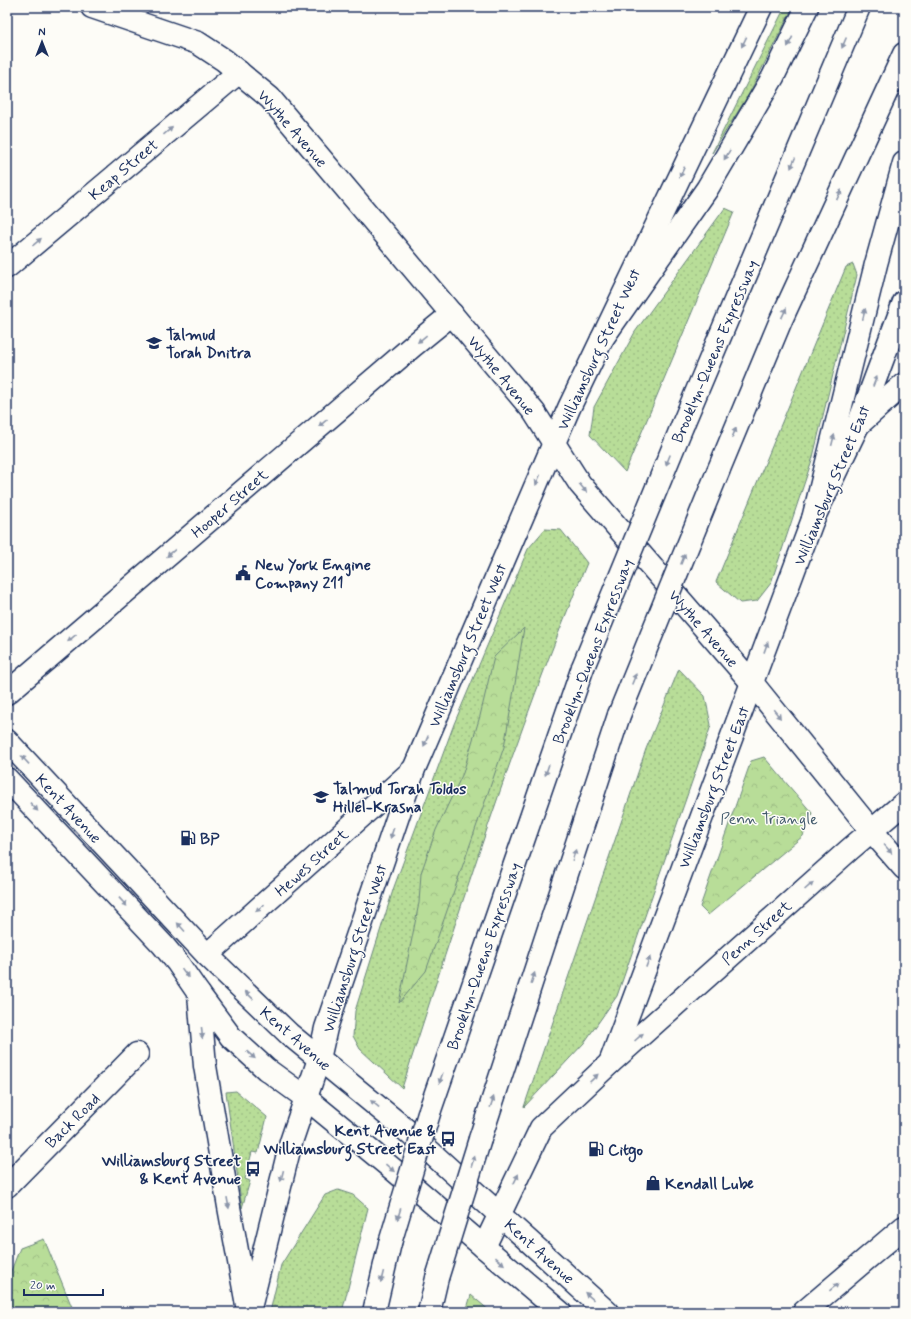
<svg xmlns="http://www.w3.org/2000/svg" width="911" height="1319" font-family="Mynerve,sans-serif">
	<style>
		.grass { fill: url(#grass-dots); stroke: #6a867b }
		.forest { fill: url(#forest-crowns); stroke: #6a867b }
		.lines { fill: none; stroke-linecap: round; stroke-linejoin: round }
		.minor-casing { stroke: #1b2f5e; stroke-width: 25 }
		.secondary-casing { stroke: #1b2f5e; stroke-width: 25 }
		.motorway-casing { stroke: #1b2f5e; stroke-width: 25 }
		.minor { stroke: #fdfcf7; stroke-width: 22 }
		.secondary { stroke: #fdfcf7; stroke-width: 22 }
		.motorway { stroke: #fdfcf7; stroke-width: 22 }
		.motorway-bridge-casing { stroke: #1b2f5e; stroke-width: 25; stroke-linecap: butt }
		.motorway-bridge { stroke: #fdfcf7; stroke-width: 22 }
		.oneway { fill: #8c96aa }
		.labels { text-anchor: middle; stroke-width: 3; stroke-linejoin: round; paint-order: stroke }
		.street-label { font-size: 16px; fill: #1b2f5e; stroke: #fdfcf7 }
		.poi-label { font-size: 16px; font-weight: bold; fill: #1b2f5e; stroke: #fdfcf7; text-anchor: start }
		.park-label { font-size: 16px; fill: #425a6c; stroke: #fdfcf7 }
	</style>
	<defs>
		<pattern id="grass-dots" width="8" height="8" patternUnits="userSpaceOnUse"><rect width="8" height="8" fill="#b8dd98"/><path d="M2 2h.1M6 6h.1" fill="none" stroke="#9ebe85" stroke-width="1.8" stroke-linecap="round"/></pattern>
		<pattern id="forest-crowns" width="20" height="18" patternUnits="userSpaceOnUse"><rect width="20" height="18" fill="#b8dd98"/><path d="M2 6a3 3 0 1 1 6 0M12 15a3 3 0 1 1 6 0" fill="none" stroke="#9ebe85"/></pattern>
	</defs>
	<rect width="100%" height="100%" fill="#fdfcf7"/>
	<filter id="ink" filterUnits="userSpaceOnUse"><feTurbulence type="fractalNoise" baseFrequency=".025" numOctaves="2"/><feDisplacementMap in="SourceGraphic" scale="8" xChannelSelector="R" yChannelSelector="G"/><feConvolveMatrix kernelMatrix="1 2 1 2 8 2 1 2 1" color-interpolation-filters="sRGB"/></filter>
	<g filter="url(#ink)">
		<!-- grass -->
		<g class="grass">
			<polygon points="785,7 793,7 749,94 712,153"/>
			<polygon points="725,208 734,212 625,472 590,435 594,407 635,332"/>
			<polygon points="853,264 857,275 813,457 771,583 757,601 740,603 716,582 846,267"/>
			<path d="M 545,529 L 561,530 L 587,563 C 515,734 459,912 402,1088 L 360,1049 L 353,1036 L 355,1011 L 394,887 L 454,724 L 528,549 Z"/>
			<polygon points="679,669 705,696 711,725 702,753 617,996 584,1043 524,1107 646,749"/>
			<polygon points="236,1091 267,1117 258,1153 252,1152 245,1179 250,1181 242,1208 226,1092"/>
			<polygon points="338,1190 353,1195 368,1208 342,1312 270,1312 281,1265 325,1195"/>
		</g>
		<!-- forest -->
		<g class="forest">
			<polygon points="524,628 514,690 504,747 426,971 399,1003 419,903 421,873 436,830 463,773 480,716 494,657"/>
			<polygon points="764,757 812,813 803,836 708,915 700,907 751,761"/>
			<polygon points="44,1239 74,1312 7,1312 7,1281 20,1248"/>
			<polygon points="471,1295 491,1312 466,1312"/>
		</g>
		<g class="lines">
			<!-- minor casing -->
			<g class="minor-casing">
				<g id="minor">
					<polyline points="92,7 198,43 224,60 270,98 534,412 580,484 753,684 871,830 904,868"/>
					<polyline points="7,267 239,72"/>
					<polyline points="858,425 904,384"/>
					<polyline points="7,693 414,345 452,314"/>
					<polyline points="610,1063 849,850 904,803"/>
					<polyline points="7,1186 137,1054"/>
					<polyline points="804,1312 904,1227"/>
				</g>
			</g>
			<!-- secondary casing -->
			<g class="secondary-casing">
				<g id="secondary">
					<polyline points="7,741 207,955 289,1034 405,1129 607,1312"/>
					<polyline points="7,779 163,945 177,962 199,994 231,1037 266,1069 306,1098 395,1171 560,1312"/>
					<polyline points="207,955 413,770"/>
					<polyline points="199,994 205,1066 229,1207 247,1305"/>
					<polyline points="484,1247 541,1128 610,1063 813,519 858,425 904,302"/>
					<polyline points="249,1312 291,1142 319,1059 326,1028 414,769 569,408 761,7"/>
				</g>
			</g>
			<!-- motorway casing -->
			<g class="motorway-casing">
				<g id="motorway">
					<polyline points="602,339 707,189 773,77 807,7"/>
					<polyline points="683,424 859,7"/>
					<polyline points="719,469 781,320 904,54"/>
					<polyline points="813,519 876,264 904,163"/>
					<polyline points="430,1110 583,667"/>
					<polyline points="480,1139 619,715"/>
					<polyline points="374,1312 390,1243"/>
					<polyline points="429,1312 437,1278"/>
				</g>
			</g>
			<!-- minor -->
			<use href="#minor" class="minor"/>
			<!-- secondary -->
			<use href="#secondary" class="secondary"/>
			<!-- motorway -->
			<use href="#motorway" class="motorway"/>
			<!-- motorway-bridge casing -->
			<g class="motorway-bridge-casing">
				<g id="motorway-bridge">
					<polyline points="583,667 683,424"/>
					<polyline points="619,715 719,469"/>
					<polyline points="390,1243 430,1110"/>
					<polyline points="437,1278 480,1139"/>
				</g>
			</g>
			<!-- motorway-bridge -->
			<use href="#motorway-bridge" class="motorway-bridge"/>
		</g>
		<!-- one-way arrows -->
		<defs><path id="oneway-solid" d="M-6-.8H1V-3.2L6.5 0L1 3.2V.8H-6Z"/></defs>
		<g class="oneway">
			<use href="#oneway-solid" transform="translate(744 42) rotate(116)"/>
			<use href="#oneway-solid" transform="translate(790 42) rotate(116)"/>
			<use href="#oneway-solid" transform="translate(844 43) rotate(113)"/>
			<use href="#oneway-solid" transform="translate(168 131) rotate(-40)"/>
			<use href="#oneway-solid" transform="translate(727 155) rotate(121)"/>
			<use href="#oneway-solid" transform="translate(793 163) rotate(113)"/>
			<use href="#oneway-solid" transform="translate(682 172) rotate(116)"/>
			<use href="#oneway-solid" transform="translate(839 195) rotate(-65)"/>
			<use href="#oneway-solid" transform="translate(37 242) rotate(-40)"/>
			<use href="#oneway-solid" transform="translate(784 313) rotate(-65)"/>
			<use href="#oneway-solid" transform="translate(864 314) rotate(-76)"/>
			<use href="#oneway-solid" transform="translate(422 339) rotate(141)"/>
			<use href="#oneway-solid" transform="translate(875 381) rotate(-69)"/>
			<use href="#oneway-solid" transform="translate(323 423) rotate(139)"/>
			<use href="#oneway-solid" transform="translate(734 433) rotate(-67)"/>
			<use href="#oneway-solid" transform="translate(833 440) rotate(-76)"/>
			<use href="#oneway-solid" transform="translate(668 460) rotate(112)"/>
			<use href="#oneway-solid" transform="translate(538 480) rotate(114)"/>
			<use href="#oneway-solid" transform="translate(583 488) rotate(50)"/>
			<use href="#oneway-solid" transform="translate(171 553) rotate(139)"/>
			<use href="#oneway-solid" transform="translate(683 559) rotate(-68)"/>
			<use href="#oneway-solid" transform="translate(72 638) rotate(139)"/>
			<use href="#oneway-solid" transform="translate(766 647) rotate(-70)"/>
			<use href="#oneway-solid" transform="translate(634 679) rotate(-68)"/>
			<use href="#oneway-solid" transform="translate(777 714) rotate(51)"/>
			<use href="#oneway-solid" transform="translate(426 741) rotate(113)"/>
			<use href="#oneway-solid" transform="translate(25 760) rotate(-133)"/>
			<use href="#oneway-solid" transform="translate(547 770) rotate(109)"/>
			<use href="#oneway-solid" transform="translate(34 807) rotate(47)"/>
			<use href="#oneway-solid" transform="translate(392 833) rotate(109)"/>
			<use href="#oneway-solid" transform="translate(888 849) rotate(49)"/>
			<use href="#oneway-solid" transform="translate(574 855) rotate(-72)"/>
			<use href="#oneway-solid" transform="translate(809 886) rotate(-42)"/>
			<use href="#oneway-solid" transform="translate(123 902) rotate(47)"/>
			<use href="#oneway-solid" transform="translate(260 908) rotate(139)"/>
			<use href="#oneway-solid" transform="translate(181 927) rotate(-132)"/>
			<use href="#oneway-solid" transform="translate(648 962) rotate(-69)"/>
			<use href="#oneway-solid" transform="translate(185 973) rotate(55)"/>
			<use href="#oneway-solid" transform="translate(533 978) rotate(-72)"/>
			<use href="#oneway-solid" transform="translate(249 995) rotate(-136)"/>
			<use href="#oneway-solid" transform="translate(202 1033) rotate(85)"/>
			<use href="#oneway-solid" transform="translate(639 1037) rotate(-42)"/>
			<use href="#oneway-solid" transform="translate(251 1055) rotate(42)"/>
			<use href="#oneway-solid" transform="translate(441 1078) rotate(109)"/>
			<use href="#oneway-solid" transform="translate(594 1078) rotate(-43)"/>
			<use href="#oneway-solid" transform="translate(492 1102) rotate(-72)"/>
			<use href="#oneway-solid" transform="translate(375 1104) rotate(-141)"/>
			<use href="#oneway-solid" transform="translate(473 1161) rotate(-73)"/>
			<use href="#oneway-solid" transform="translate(390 1168) rotate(40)"/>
			<use href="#oneway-solid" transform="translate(282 1176) rotate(104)"/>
			<use href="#oneway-solid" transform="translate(516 1179) rotate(-64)"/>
			<use href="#oneway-solid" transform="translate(228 1203) rotate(80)"/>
			<use href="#oneway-solid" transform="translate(399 1214) rotate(107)"/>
			<use href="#oneway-solid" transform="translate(500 1261) rotate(40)"/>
			<use href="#oneway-solid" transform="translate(382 1277) rotate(104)"/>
			<use href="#oneway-solid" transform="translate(834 1287) rotate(-40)"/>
			<use href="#oneway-solid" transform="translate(589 1296) rotate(-139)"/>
		</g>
	</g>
	<!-- icons -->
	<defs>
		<g id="school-bare" transform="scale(1.2)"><path d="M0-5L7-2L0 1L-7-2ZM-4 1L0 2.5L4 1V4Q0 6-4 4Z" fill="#1b2f5e" stroke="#fdfcf7" stroke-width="2.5" paint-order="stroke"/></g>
		<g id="civic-bare" transform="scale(1.2)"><path d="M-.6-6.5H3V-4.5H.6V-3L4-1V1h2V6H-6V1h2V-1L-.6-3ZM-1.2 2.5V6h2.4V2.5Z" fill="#1b2f5e" stroke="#fdfcf7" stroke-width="2.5" paint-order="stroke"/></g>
		<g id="fuel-bare" transform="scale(1.2)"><path d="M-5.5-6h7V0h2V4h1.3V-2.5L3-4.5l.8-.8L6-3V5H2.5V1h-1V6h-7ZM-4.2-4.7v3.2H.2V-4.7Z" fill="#1b2f5e" stroke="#fdfcf7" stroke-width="2.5" paint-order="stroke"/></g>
		<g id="bus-bare" transform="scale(1.2)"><path d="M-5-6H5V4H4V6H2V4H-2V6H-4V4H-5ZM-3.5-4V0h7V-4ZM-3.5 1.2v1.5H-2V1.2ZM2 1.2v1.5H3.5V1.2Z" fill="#1b2f5e" stroke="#fdfcf7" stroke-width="2.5" paint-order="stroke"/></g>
		<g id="shop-bare" transform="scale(1.2)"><path d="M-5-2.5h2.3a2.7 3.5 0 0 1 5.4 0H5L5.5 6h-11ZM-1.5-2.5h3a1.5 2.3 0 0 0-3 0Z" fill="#1b2f5e" stroke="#fdfcf7" stroke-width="2.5" paint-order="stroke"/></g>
	</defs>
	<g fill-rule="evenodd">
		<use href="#school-bare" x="154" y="343"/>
		<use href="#civic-bare" x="243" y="573"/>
		<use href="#school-bare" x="321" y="797"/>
		<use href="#fuel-bare" x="188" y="838"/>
		<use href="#bus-bare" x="448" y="1139"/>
		<use href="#fuel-bare" x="596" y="1149"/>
		<use href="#bus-bare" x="253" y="1169"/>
		<use href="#shop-bare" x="653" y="1183"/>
	</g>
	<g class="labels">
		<!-- street labels -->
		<g class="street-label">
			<text transform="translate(293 128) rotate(49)" y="6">Wythe Avenue</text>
			<text transform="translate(123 169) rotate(-40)" y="6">Keap Street</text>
			<text transform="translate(598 349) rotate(-65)" y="6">Williamsburg Street West</text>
			<text transform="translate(714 351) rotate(-67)" y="6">Brooklyn-Queens Expressway</text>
			<text transform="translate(502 375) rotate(51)" y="6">Wythe Avenue</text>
			<text transform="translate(831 485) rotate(-67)" y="6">Williamsburg Street East</text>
			<text transform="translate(229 503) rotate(-41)" y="6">Hooper Street</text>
			<text transform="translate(704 628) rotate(49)" y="6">Wythe Avenue</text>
			<text transform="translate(467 645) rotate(-67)" y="6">Williamsburg Street West</text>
			<text transform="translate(592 651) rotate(-69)" y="6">Brooklyn-Queens Expressway</text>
			<text transform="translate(713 787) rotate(-69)" y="6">Williamsburg Street East</text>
			<text transform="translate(69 808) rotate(47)" y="6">Kent Avenue</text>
			<text transform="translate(311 862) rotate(-42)" y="6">Hewes Street</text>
			<text transform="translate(756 932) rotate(-42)" y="6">Penn Street</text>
			<text transform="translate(354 948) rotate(-72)" y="6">Williamsburg Street West</text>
			<text transform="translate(483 956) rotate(-71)" y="6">Brooklyn-Queens Expressway</text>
			<text transform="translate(296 1038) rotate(41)" y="6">Kent Avenue</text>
			<text transform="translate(72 1120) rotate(-45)" y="6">Back Road</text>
			<text transform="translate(540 1251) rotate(42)" y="6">Kent Avenue</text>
		</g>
		<!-- poi labels -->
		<g class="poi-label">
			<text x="166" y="340">Talmud<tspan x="166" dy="18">Torah Dnitra</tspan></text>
			<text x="255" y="570">New York Engine<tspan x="255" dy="18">Company 211</tspan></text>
			<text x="333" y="794">Talmud Torah Toldos<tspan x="333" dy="18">Hillel-Krasna</tspan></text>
			<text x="200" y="844">BP</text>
			<text x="436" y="1136" text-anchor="end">Kent Avenue &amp;<tspan x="436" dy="18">Williamsburg Street East</tspan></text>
			<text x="608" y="1155">Citgo</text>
			<text x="241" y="1166" text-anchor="end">Williamsburg Street<tspan x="241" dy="18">&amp; Kent Avenue</tspan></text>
			<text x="665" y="1189">Kendall Lube</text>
		</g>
		<!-- park labels -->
		<g class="park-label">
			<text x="769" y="824">Penn Triangle</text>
		</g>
	</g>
	<!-- margin -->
	<rect width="911" height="1319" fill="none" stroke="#fdfcf7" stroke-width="24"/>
	<rect x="12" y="12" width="887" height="1295" fill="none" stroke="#1b2f5e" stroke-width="1.5" filter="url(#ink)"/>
	<!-- north arrow -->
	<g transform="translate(42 42)" stroke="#fdfcf7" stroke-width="3" paint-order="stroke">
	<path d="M0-3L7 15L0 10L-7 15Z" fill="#1b2f5e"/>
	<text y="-6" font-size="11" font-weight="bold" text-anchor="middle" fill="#1b2f5e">N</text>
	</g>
	<!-- scale -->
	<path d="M24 1289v6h79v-6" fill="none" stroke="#1b2f5e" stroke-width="2"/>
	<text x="30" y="1289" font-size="12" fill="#1b2f5e" stroke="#fdfcf7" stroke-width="3" paint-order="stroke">20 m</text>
</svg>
